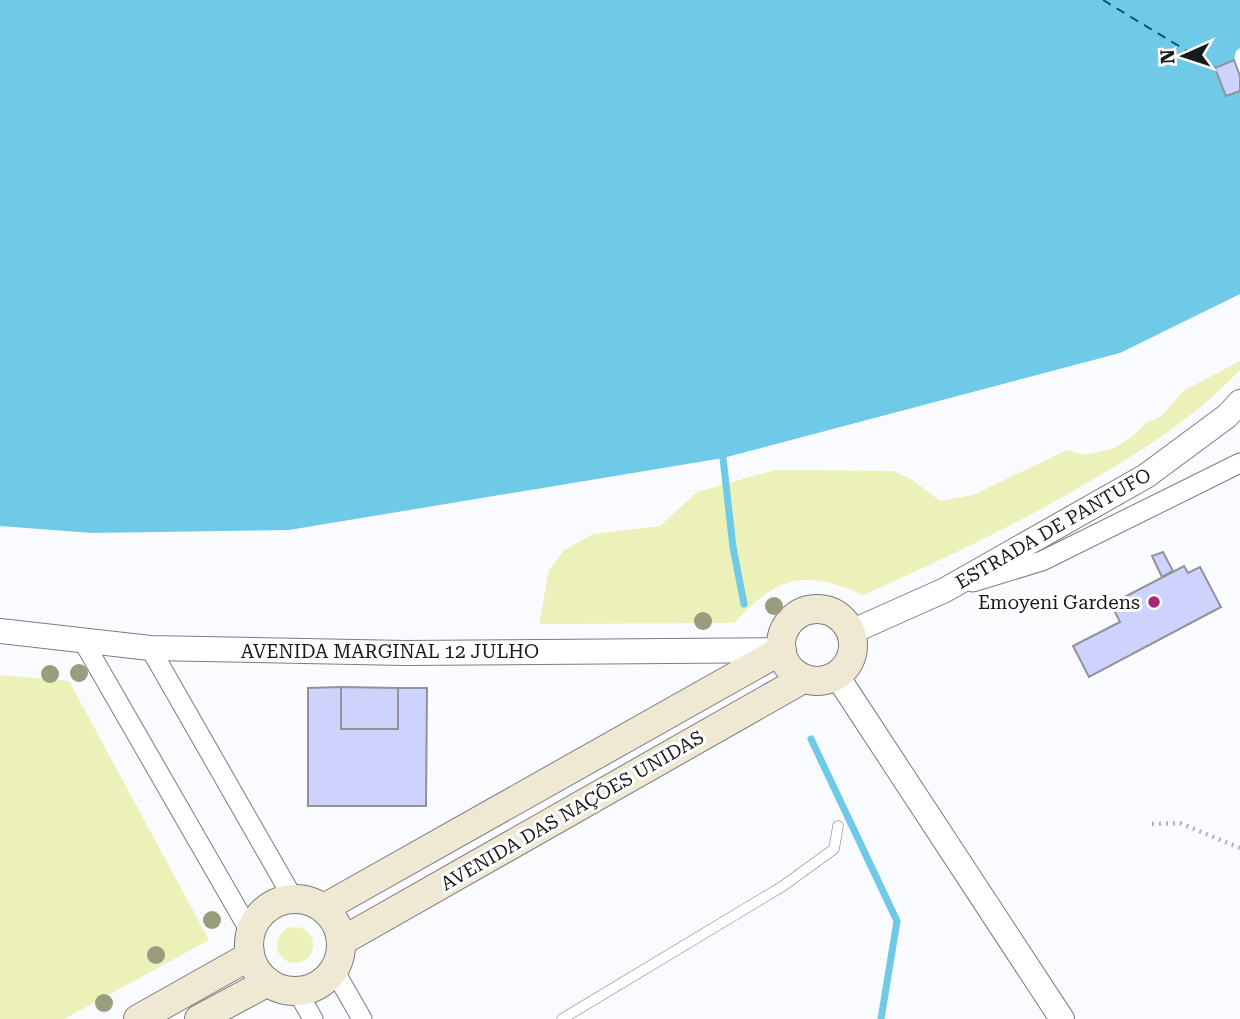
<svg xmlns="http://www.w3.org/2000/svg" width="1240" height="1019" font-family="'Roboto Serif',serif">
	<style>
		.green { fill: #ecf1b9 }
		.water { fill: #6ecae6 }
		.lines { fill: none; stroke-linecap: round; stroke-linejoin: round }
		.stream { stroke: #6ecae6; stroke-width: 7 }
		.ferry { stroke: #07586c; stroke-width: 2; stroke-dasharray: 9 7; stroke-linecap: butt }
		.building { fill: #cdd3fd; stroke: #929397; stroke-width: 2 }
		.service-casing { stroke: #7c7c80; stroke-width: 11 }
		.minor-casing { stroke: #7c7c80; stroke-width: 21 }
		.tertiary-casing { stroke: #7c7c80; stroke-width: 26 }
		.secondary-casing { stroke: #7c7c80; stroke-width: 30 }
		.path { stroke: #b3b4b7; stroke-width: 4.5; stroke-dasharray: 2 5; stroke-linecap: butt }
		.service { stroke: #fff; stroke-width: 10 }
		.minor { stroke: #fff; stroke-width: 19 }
		.tertiary { stroke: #fff; stroke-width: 24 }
		.secondary { stroke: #efe8d3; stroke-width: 28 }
		.tree { fill: #9a9c7e }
		.poi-dot { fill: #a72775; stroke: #fff; stroke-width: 2.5 }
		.labels { text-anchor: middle; stroke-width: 6; stroke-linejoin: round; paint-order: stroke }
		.street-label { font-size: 19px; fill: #191a1b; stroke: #fff }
		.poi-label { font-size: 19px; fill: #191a1b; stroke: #fff; text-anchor: end }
	</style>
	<rect width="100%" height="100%" fill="#fafbfe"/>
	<!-- green -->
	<g class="green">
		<path d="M 1240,361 L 1240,370 C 1193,419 1145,449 1087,483 C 1014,526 939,561 863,595 C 803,568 777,577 734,623 L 539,624 L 549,570 L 564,550 L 593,534 L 660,526 L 697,492 L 775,470 L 893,471 L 911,479 L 940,501 L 973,495 L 1067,450 L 1085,455 L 1115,448 L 1134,435 L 1146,423 L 1162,416 L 1183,391 Z"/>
		<polygon points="0,675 69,681 209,940 64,1019 0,1019"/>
		<circle cx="295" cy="945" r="18"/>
	</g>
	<!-- water -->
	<polygon class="water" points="0,0 1240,0 1240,48 1236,51 1234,60 1240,76 1240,294 1120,353 723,458 289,530 92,533 0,526"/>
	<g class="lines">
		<!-- stream -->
		<g class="stream">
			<polyline points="723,458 733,547 744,604"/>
			<polyline points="811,739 897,921 881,1019"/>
		</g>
		<!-- ferry -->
		<polyline class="ferry" points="1103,0 1215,68"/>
	</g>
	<!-- building -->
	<g class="building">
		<polygon points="1234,60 1240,76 1240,91 1226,96 1215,68"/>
		<polygon points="1163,552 1173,571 1162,577 1152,556"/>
		<polygon points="1184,566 1188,573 1200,567 1221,607 1089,677 1073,646 1120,622 1111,604"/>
		<polygon points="341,687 341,729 398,729 398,688 427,688 426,806 308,806 308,688"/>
		<polygon points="341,687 398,688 398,729 341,729"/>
	</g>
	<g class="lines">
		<!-- service casing -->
		<g class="service-casing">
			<polyline id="service" points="562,1019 783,886 834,849 838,826"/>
		</g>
		<!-- minor casing -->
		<g class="minor-casing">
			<g id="minor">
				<polyline points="973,582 1042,561 1240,463"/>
				<polyline points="83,641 251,933"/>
				<polyline points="150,648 293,898"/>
				<polyline points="334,970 362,1019"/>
				<polyline points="297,991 313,1019"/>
			</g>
		</g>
		<!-- tertiary casing -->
		<g class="tertiary-casing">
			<g id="tertiary">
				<polyline points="0,631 150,648 405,653 782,650"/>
				<polyline points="851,632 945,590 1146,476 1227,416 1240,402"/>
				<polyline points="837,676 1062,1019"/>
			</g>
		</g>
		<!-- secondary casing -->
		<g class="secondary-casing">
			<g id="secondary">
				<circle cx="817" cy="645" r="36"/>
				<circle cx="295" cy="945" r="46"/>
				<polyline points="324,908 782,650"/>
				<polyline points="342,941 803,679"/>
				<polyline points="138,1019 250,956 249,947"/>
				<polyline points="199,1019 268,982"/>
			</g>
		</g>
		<!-- path -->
		<polyline class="path" points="1152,824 1180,823 1240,848"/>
		<!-- service -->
		<use href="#service" class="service"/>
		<!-- minor -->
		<use href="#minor" class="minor"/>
		<!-- tertiary -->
		<use href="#tertiary" class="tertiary"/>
		<!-- secondary -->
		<use href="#secondary" class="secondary"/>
	</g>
	<!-- trees -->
	<g class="tree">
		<circle cx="774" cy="606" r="9"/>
		<circle cx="703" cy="621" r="9"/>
		<circle cx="79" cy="673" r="9"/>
		<circle cx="50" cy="674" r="9"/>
		<circle cx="212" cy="920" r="9"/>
		<circle cx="156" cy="955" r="9"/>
		<circle cx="104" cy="1003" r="9"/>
	</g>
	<!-- markers -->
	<circle class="poi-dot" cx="1154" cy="602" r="7"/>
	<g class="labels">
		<!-- street labels -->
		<g class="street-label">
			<text transform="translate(1053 528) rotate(-30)" y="7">ESTRADA DE PANTUFO</text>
			<text x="390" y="658">AVENIDA MARGINAL 12 JULHO</text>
			<text transform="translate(572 810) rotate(-30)" y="7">AVENIDA DAS NAÇÕES UNIDAS</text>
		</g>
		<!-- poi labels -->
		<g class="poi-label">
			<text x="1140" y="609">Emoyeni Gardens</text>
		</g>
	</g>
	<!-- north arrow -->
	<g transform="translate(1184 56) rotate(267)" stroke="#ffffff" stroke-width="5" paint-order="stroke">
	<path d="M0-5L12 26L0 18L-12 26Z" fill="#191a1b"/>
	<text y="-10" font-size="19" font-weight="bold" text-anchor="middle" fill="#191a1b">N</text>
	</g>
</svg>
